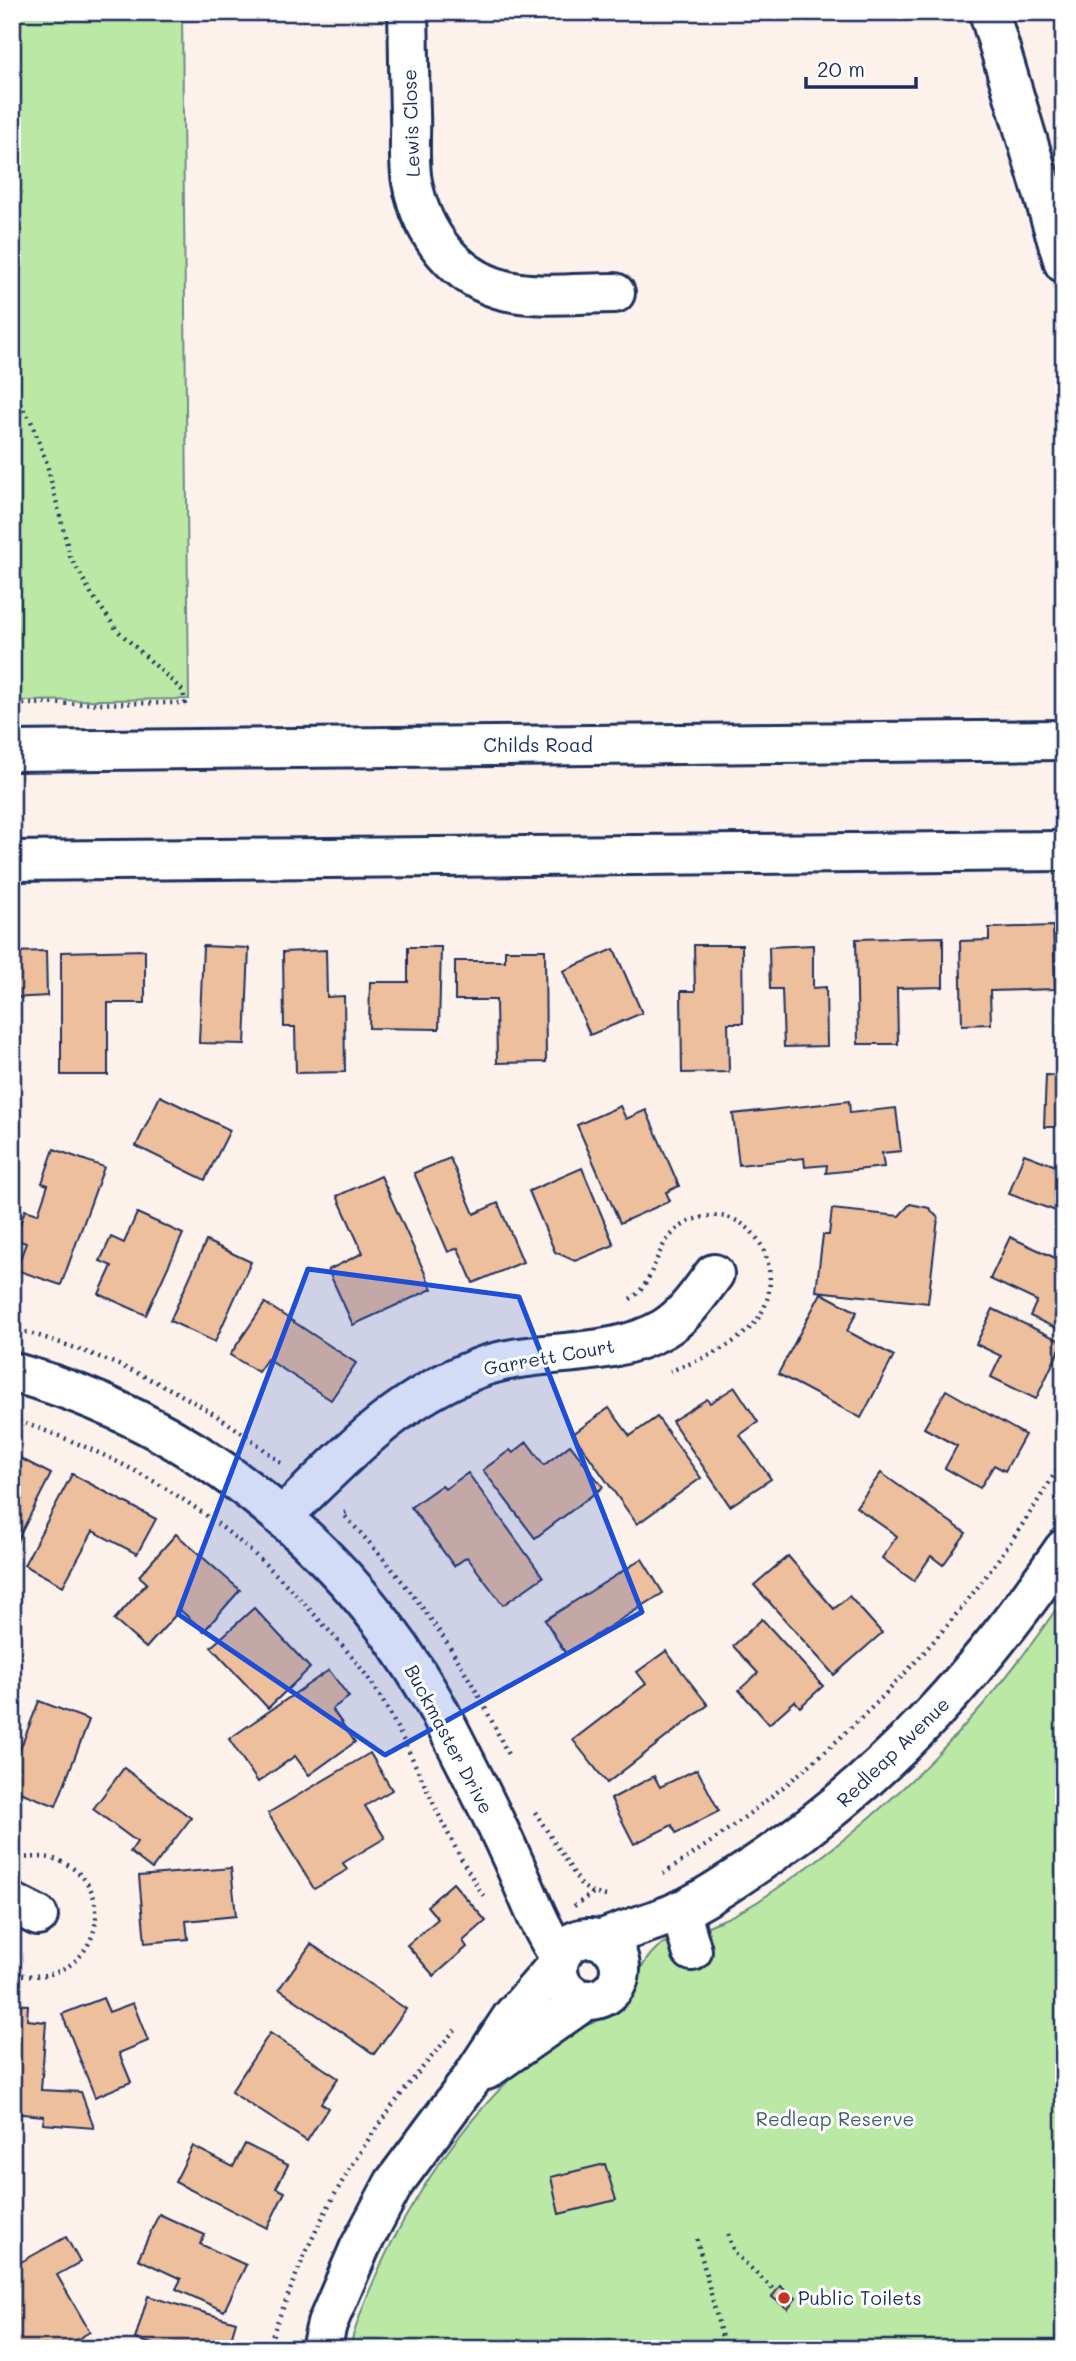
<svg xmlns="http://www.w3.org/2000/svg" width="1076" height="2361" font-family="Mali,sans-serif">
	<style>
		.green { fill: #bce8a6; stroke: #6c8c82; stroke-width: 2 }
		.building { fill: #eebf9d; stroke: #1b2f5e; stroke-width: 2 }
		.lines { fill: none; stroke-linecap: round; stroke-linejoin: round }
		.minor-casing { stroke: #1b2f5e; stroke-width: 44 }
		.major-casing { stroke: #1b2f5e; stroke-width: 44 }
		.path { stroke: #1b2f5e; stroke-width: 4.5; stroke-dasharray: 2 5; stroke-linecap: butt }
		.minor { stroke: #fff; stroke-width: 38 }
		.major { stroke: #fff; stroke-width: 38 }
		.marked { fill: #1d4ed8; fill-opacity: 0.2; stroke: #1d4ed8; stroke-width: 5; stroke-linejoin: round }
		.poi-dot { fill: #c8321e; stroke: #fff; stroke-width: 2.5 }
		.labels { text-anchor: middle; stroke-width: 6; stroke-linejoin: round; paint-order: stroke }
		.street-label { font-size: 19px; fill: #1b2f5e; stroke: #fff }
		.park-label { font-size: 19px; fill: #435d70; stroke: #fff }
		.poi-label { font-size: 19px; fill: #1b2f5e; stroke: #fff; text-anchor: start }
	</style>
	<rect width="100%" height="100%" fill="#fcf2eb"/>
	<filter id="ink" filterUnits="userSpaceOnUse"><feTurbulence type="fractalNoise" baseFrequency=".0143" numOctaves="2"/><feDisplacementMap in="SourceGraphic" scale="14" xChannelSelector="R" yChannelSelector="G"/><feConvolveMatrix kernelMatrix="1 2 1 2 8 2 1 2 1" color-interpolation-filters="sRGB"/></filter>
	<g filter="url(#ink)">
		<!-- green -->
		<g class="green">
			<polygon points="12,12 182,12 189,699 12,701"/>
			<path d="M 1064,1597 L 1064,2349 L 349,2349 C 380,2243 447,2135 529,2061 C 541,2050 558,2039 573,2031 C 587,2024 603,2021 616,2010 C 635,1992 637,1965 657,1948 C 673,1934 696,1932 715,1923 C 734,1916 755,1904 772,1892 C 886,1816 989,1712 1064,1597 Z"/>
		</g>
		<!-- building -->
		<g class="building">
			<polygon points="1053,926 1055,989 990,991 991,1024 962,1025 960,941 989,940 989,928"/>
			<polygon points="943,937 943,987 897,988 898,1044 858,1044 856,939"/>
			<polygon points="694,945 742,945 743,1023 728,1023 729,1072 682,1073 681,991 695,991"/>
			<polygon points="813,945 813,988 826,987 827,1046 784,1047 782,989 770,989 769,947"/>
			<polygon points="203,946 249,948 245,1044 199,1043"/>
			<polygon points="408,947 441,947 439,1029 369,1028 370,982 408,982"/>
			<polygon points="614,949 642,1013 590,1035 563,971"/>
			<polygon points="145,950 145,1003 108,1003 108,1075 61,1075 61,952"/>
			<polygon points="326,950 327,997 344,996 345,1072 296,1073 295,1027 284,1027 283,952"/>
			<polygon points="505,950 545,950 546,1062 497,1063 496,1000 455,1000 455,961 505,961"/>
			<polygon points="46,951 47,996 12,998 12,952"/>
			<polygon points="1046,1075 1064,1076 1064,1127 1044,1127"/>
			<polygon points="160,1096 230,1130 205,1180 136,1146"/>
			<polygon points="849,1101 850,1113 896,1108 901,1151 882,1153 884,1167 826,1173 827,1165 805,1167 804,1158 739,1165 733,1114"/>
			<polygon points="620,1106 626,1119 646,1110 679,1186 666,1192 670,1201 620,1223 577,1125"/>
			<polygon points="54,1149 104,1167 61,1285 16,1270 26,1243 15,1239 25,1210 38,1214 48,1185 42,1183"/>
			<polygon points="1024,1154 1064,1169 1064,1214 1009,1194"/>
			<polygon points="450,1158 474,1214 498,1203 523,1262 473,1283 458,1248 448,1252 414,1173"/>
			<polygon points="582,1168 614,1245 575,1261 555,1252 529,1191"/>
			<polygon points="381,1176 432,1289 353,1325 328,1270 363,1253 337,1196"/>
			<polygon points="910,1204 929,1208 938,1218 928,1303 816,1291 823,1235 829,1235 832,1209 899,1216"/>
			<polygon points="137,1213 183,1234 146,1315 99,1294 112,1266 100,1261 111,1237 124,1243"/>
			<polygon points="1010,1237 1064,1262 1064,1332 1030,1316 1037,1301 990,1279"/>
			<polygon points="206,1241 251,1262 215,1342 170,1321"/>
			<polygon points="821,1293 857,1312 847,1331 894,1356 861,1418 778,1374"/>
			<polygon points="265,1303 356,1363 331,1400 267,1359 258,1372 230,1355"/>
			<polygon points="993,1309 1063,1342 1036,1399 991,1377 1001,1356 976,1344"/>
			<polygon points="735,1387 758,1422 740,1435 771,1479 730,1506 672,1421 707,1399 710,1403"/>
			<polygon points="946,1390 1025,1435 1005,1471 994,1465 980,1488 945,1468 957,1446 924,1428"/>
			<polygon points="609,1408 630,1436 657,1417 701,1478 637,1524 573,1434"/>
			<polygon points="527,1442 544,1465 570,1445 603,1487 535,1538 483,1470 510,1450 513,1453"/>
			<polygon points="12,1454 51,1474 12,1551"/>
			<polygon points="468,1473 543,1577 503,1605 467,1557 454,1566 411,1507 442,1485 445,1489"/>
			<polygon points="881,1473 966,1533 943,1565 931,1556 914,1581 882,1558 897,1536 856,1507"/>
			<polygon points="72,1474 156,1519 137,1554 93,1531 63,1586 24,1565"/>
			<polygon points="176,1534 240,1590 204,1631 180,1610 146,1648 114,1620 147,1583 139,1576"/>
			<polygon points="788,1556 834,1609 849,1596 882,1633 834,1675 754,1585"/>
			<polygon points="642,1559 663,1593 566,1654 545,1620"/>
			<polygon points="254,1608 310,1668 268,1708 211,1647"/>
			<polygon points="762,1619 823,1686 800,1707 795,1701 769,1724 739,1690 758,1673 733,1646"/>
			<polygon points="666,1651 708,1705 607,1783 573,1740 646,1684 637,1672"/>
			<polygon points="329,1670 349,1697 332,1709 355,1742 309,1775 295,1756 258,1782 229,1739"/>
			<polygon points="39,1701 89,1720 56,1806 12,1789 12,1770"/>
			<polygon points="370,1753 392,1790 365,1806 385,1838 343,1863 347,1870 314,1889 268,1813"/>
			<polygon points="124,1768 191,1818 152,1869 130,1852 137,1842 93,1809"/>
			<polygon points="697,1769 719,1811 676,1833 672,1825 634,1844 611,1799 654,1776 660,1787"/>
			<polygon points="231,1868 236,1916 186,1921 188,1939 145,1943 139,1876"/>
			<polygon points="453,1883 486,1921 463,1941 467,1947 434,1976 407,1945 438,1919 427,1906"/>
			<polygon points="311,1944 406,2009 374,2054 279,1989"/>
			<polygon points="103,1998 109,2012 133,2003 148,2041 119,2053 131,2082 95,2097 62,2014"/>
			<polygon points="12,2004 28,2005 27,2020 46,2022 41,2090 81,2092 94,2128 43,2124 44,2116 12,2113"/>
			<polygon points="270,2033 338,2078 321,2103 328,2108 307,2141 231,2092"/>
			<polygon points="245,2144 288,2165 276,2188 285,2192 267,2228 175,2182 193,2146 233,2167"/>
			<polygon points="605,2164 616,2200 559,2214 551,2177"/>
			<polygon points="159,2214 205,2235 200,2244 246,2265 224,2311 176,2289 181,2279 138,2259"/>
			<polygon points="66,2237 80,2262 57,2275 90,2332 60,2349 12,2349 12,2267"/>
			<polygon points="780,2286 796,2298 788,2309 772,2297"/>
			<polygon points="148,2296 236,2322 228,2349 169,2349 135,2339"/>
		</g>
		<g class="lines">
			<!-- minor casing -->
			<g class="minor-casing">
				<g id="minor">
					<path d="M 408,12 C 409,46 409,80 410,113 C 411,135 408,161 412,182 C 422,234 455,279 508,291 C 542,298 580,293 615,293"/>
					<polyline points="989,12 1064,263"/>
					<path d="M 12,1372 C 199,1423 360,1556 448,1728 C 469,1769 490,1810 509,1852 C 526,1888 537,1924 560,1957"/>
					<path d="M 283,1516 C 344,1457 395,1400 476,1369 C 536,1346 607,1361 663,1329 C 685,1316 699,1294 714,1274"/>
					<polyline points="12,1903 38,1916"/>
					<polyline points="680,1910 692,1951"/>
					<circle cx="589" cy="1969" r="31"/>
					<path d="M 600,1940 C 626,1929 654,1922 680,1911 C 711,1896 742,1874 770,1855 C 890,1772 982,1668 1064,1549"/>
					<polyline points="486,2070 586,2000"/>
					<polyline points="321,2349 327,2324 360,2247 394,2183 470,2081 512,2017 558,1964"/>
				</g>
			</g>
			<!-- major casing -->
			<g class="major-casing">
				<g id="major">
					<polyline points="12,751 1064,740"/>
					<polyline points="12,861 1064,851"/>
				</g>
			</g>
			<!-- path -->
			<g class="path">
				<polyline points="12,392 31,421 46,461 70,556 92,595 117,630 183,691 185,703 12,704"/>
				<path d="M 630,1299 C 660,1281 650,1239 691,1221 C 756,1193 796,1283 750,1328 C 729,1349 698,1361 670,1371"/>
				<path d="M 12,1328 C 109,1355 208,1399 284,1466"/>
				<path d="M 12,1419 C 141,1462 232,1520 322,1623 C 343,1646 365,1670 381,1698 C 419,1764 443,1836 486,1899"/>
				<path d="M 346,1512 L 343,1514 C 417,1593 464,1658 509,1757"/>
				<polyline points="535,1812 582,1886 593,1893 606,1896"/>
				<path d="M 12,1857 C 29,1859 44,1854 60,1861 C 130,1892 90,1997 12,1972"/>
				<path d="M 663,1874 C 832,1765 963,1631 1064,1458"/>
				<polyline points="574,1906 593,1893"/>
				<polyline points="728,2234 734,2252 776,2292"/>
				<polyline points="697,2239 725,2349"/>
				<path d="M 269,2349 C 273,2330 282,2311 289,2293 C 328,2191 382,2111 455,2030"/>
			</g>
			<!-- minor -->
			<use href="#minor" class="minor"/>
			<!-- major -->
			<use href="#major" class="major"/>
		</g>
	</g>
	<!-- marked area -->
	<path class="marked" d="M 308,1269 L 519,1297 L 642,1612 L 385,1755 L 178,1614 Z"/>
	<!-- markers -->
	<circle class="poi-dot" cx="784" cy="2298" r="7"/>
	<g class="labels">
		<!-- street labels -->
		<g class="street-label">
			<text transform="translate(411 123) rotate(-92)" y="7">Lewis Close</text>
			<text x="538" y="752">Childs Road</text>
			<text transform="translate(549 1357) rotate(-10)" y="7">Garrett Court</text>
			<text transform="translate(449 1739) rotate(62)" y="7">Buckmaster Drive</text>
			<text transform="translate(893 1752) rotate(-44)" y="7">Redleap Avenue</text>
		</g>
		<!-- park labels -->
		<g class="park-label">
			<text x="835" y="2126">Redleap Reserve</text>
		</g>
		<!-- poi labels -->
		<g class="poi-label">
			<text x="798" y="2305">Public Toilets</text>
		</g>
	</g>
	<!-- margin -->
	<rect width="1076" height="2361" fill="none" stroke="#fff" stroke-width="42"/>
	<rect x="21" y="21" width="1034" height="2319" fill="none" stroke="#1b2f5e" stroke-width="2.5" filter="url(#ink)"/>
	<!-- scale -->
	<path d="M806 77v10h110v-10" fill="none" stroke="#1b2f5e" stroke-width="3.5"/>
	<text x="817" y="77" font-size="21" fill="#1b2f5e" stroke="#ffffff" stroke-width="5" paint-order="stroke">20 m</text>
</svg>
